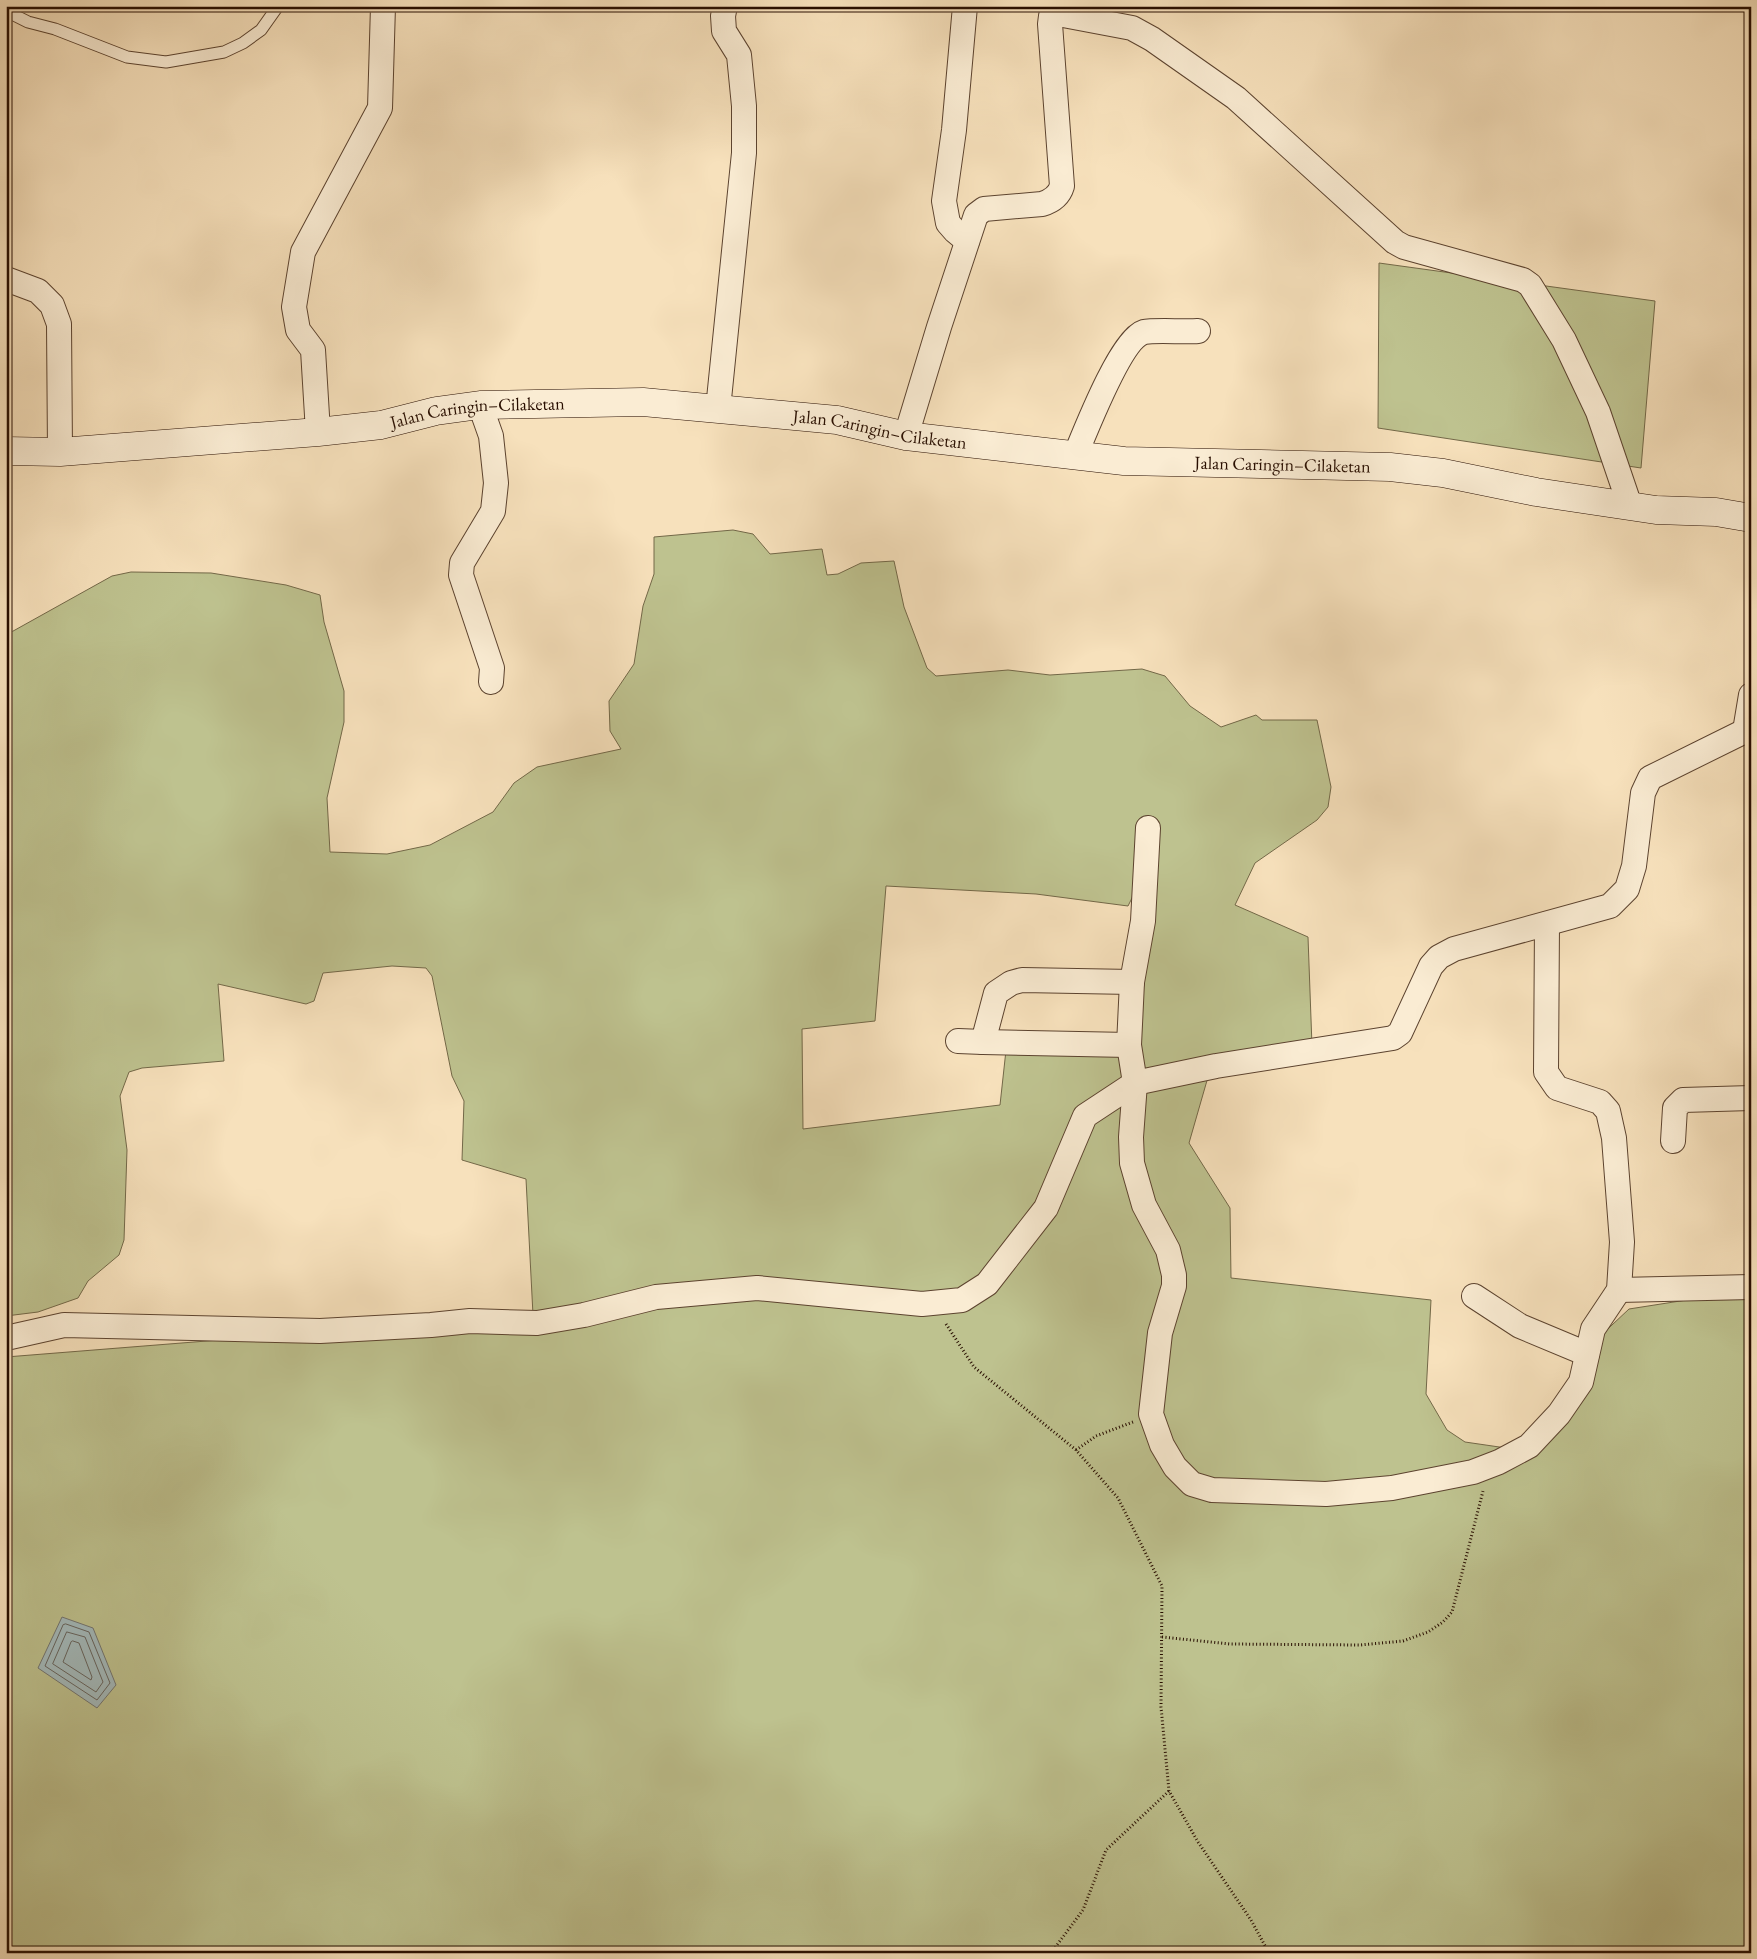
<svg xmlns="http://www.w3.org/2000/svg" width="1757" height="1959" font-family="'EB Garamond',serif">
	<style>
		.green { fill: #bec28f; stroke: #736848; fill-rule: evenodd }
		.water { fill: #a3babc; stroke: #727571 }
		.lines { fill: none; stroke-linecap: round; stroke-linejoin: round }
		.shore { stroke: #66645e; stroke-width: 1 }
		.lane-casing { stroke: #5c432f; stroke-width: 13 }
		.street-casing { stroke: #5c432f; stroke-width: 26 }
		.secondary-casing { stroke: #280e00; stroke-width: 29 }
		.path { stroke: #280e00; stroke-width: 3; stroke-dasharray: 1 2.5; stroke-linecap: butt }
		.lane { stroke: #faecd3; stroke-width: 11 }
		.street { stroke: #faecd3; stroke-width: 24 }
		.secondary { stroke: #faecd3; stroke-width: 28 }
		.labels { text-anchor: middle; stroke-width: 4; stroke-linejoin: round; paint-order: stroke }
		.street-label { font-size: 18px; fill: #280e00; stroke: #faecd3 }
	</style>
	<rect width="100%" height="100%" fill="#f7e1bc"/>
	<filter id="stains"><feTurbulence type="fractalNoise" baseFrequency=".004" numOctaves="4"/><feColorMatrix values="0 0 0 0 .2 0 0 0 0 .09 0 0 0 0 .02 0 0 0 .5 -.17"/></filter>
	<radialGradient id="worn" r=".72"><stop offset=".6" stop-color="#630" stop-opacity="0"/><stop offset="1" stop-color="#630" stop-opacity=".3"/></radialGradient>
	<!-- green -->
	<g class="green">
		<polygon points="1379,263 1655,301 1641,468 1378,428"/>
		<path d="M 733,530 L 753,534 L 770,554 L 822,549 L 827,575 L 838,574 L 861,563 L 894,561 L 904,607 L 927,668 L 936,676 L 1008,670 L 1050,675 L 1142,669 L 1165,676 L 1190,706 L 1221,727 L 1256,715 L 1262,720 L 1317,720 L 1331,787 L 1328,807 L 1317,820 L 1255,863 L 1235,905 L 1308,937 L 1312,1046 L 1210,1070 L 1189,1143 L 1230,1208 L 1231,1278 L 1431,1300 L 1426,1394 L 1447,1430 L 1465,1442 L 1513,1449 L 1547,1443 L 1596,1340 L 1629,1309 L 1712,1296 L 1751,1295 L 1751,1953 L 6,1953 L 6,1357 L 533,1315 L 526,1179 L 462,1160 L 464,1101 L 452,1076 L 432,976 L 426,968 L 392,966 L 323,973 L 314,1001 L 306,1004 L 218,984 L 224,1061 L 142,1068 L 129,1072 L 120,1096 L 127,1150 L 124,1240 L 119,1255 L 88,1281 L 78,1298 L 38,1312 L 6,1316 L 6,635 L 112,576 L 131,572 L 211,573 L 286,585 L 320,595 L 324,622 L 344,691 L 344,722 L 327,798 L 330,852 L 387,854 L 430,845 L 493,812 L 514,783 L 537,767 L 621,749 L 610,731 L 609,701 L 634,664 L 643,606 L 654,574 L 654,537 ZM 1140,882 L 1124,1050 L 1007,1041 L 1000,1105 L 803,1129 L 802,1029 L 875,1021 L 886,886 L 1036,894 L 1128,906 Z"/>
	</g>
	<!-- water -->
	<polygon class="water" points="62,1617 93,1628 116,1685 97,1708 38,1668"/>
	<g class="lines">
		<!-- shore -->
		<g class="shore">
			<polygon points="66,1624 89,1632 110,1683 97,1700 45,1666 63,1625"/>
			<polygon points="67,1632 85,1637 103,1682 96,1692 53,1664"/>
			<polygon points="73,1641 79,1643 92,1677 91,1680 63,1662 71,1642"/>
		</g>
		<!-- lane casing -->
		<g class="lane-casing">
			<polyline id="lane" points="6,11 28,22 55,29 127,57 166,62 224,52 243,43 261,30 278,6"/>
		</g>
		<!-- street casing -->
		<g class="street-casing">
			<g id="street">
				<polyline points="965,6 954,130 944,201 948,223 955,231 967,241"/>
				<polyline points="6,279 38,291 52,305 59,324 60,452"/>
				<polyline points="480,405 491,436 496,483 493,511 462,563 461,575 492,668 491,682"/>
				<polyline points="718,409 744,153 744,106 739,55 724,31 723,16 725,6"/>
				<polyline points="318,432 313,350 298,330 294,307 303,252 380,108 383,6"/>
				<path d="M 906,436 L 939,327 L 976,215 L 984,209 L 1042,204 C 1052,201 1059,196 1062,186 L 1050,24 L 1051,16 L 1058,14 L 1132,28 L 1152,39 L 1236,98 L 1395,242 L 1404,247 L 1523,280 L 1530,285 L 1564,340 L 1598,412 L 1630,506"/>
				<path d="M 1075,456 C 1085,432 1121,339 1144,332 C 1153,330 1186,332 1198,331"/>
				<polyline points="1751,695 1745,731 1751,731"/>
				<polyline points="1148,828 1143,921 1132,982 1129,1045 1135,1083 1131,1137 1132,1163 1144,1205 1168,1250 1174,1275 1174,1286 1160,1333 1151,1414 1162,1445 1175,1467 1192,1484 1212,1490 1326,1494 1392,1488 1473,1472 1499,1462 1529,1446 1559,1414 1581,1382 1593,1329 1619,1290 1622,1242 1614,1138 1608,1111 1600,1102 1557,1088 1546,1072 1547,924"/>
				<polyline points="958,1041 983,1042 996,993 1011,983 1022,980 1132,982"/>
				<polyline points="983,1042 1129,1045"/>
				<polyline points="1673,1141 1675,1108 1683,1100 1751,1098"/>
				<polyline points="1619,1290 1751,1287"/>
				<polyline points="1474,1296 1520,1326 1587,1354"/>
				<polyline points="6,1338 64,1325 320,1331 431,1325 470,1321 537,1323 584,1315 656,1297 757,1288 922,1304 962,1300 987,1284 1046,1208 1085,1116 1135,1083 1216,1066 1393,1038 1400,1033 1431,966 1439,957 1454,949 1610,906 1627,889 1634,866 1643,793 1650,778 1745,731"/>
			</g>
		</g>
		<!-- secondary casing -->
		<g class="secondary-casing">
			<g id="secondary">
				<path id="s1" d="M 6,451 L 60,452 L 318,432 L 381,425 L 436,411 L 480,405 L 643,402 L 837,420 L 906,436 L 1124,461 L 1390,467 L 1443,473 L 1536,492 L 1656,510 L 1716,512 L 1751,518"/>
			</g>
		</g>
		<!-- path -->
		<g class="path">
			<polyline points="946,1324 974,1367 1076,1450 1118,1498 1162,1586 1161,1707 1169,1791 1198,1842 1251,1920 1269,1953"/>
			<polyline points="1076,1450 1096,1436 1133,1422"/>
			<polyline points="1162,1637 1230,1644 1360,1645 1403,1641 1428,1632 1443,1622 1452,1612 1483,1491"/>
			<polyline points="1051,1953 1083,1910 1106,1850 1169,1791"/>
		</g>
		<!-- lane -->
		<use href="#lane" class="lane"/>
		<!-- street -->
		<use href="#street" class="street"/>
		<!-- secondary -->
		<use href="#secondary" class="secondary"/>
	</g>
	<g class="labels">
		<!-- street labels -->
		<g class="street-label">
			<text dy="6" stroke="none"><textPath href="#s1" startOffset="474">Jalan Caringin–Cilaketan</textPath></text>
			<text dy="6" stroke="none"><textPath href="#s1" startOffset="879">Jalan Caringin–Cilaketan</textPath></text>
			<text dy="6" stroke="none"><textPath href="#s1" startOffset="1284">Jalan Caringin–Cilaketan</textPath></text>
		</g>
	</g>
	<!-- margin -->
	<rect width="1757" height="1959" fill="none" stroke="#f7e1bc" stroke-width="25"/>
	<rect x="8" y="8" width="1742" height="1944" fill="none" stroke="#280e00" stroke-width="2.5"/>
	<rect x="12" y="12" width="1732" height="1934" fill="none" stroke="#280e00"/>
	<rect width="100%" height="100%" filter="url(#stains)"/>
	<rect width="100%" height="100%" fill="url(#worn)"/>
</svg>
